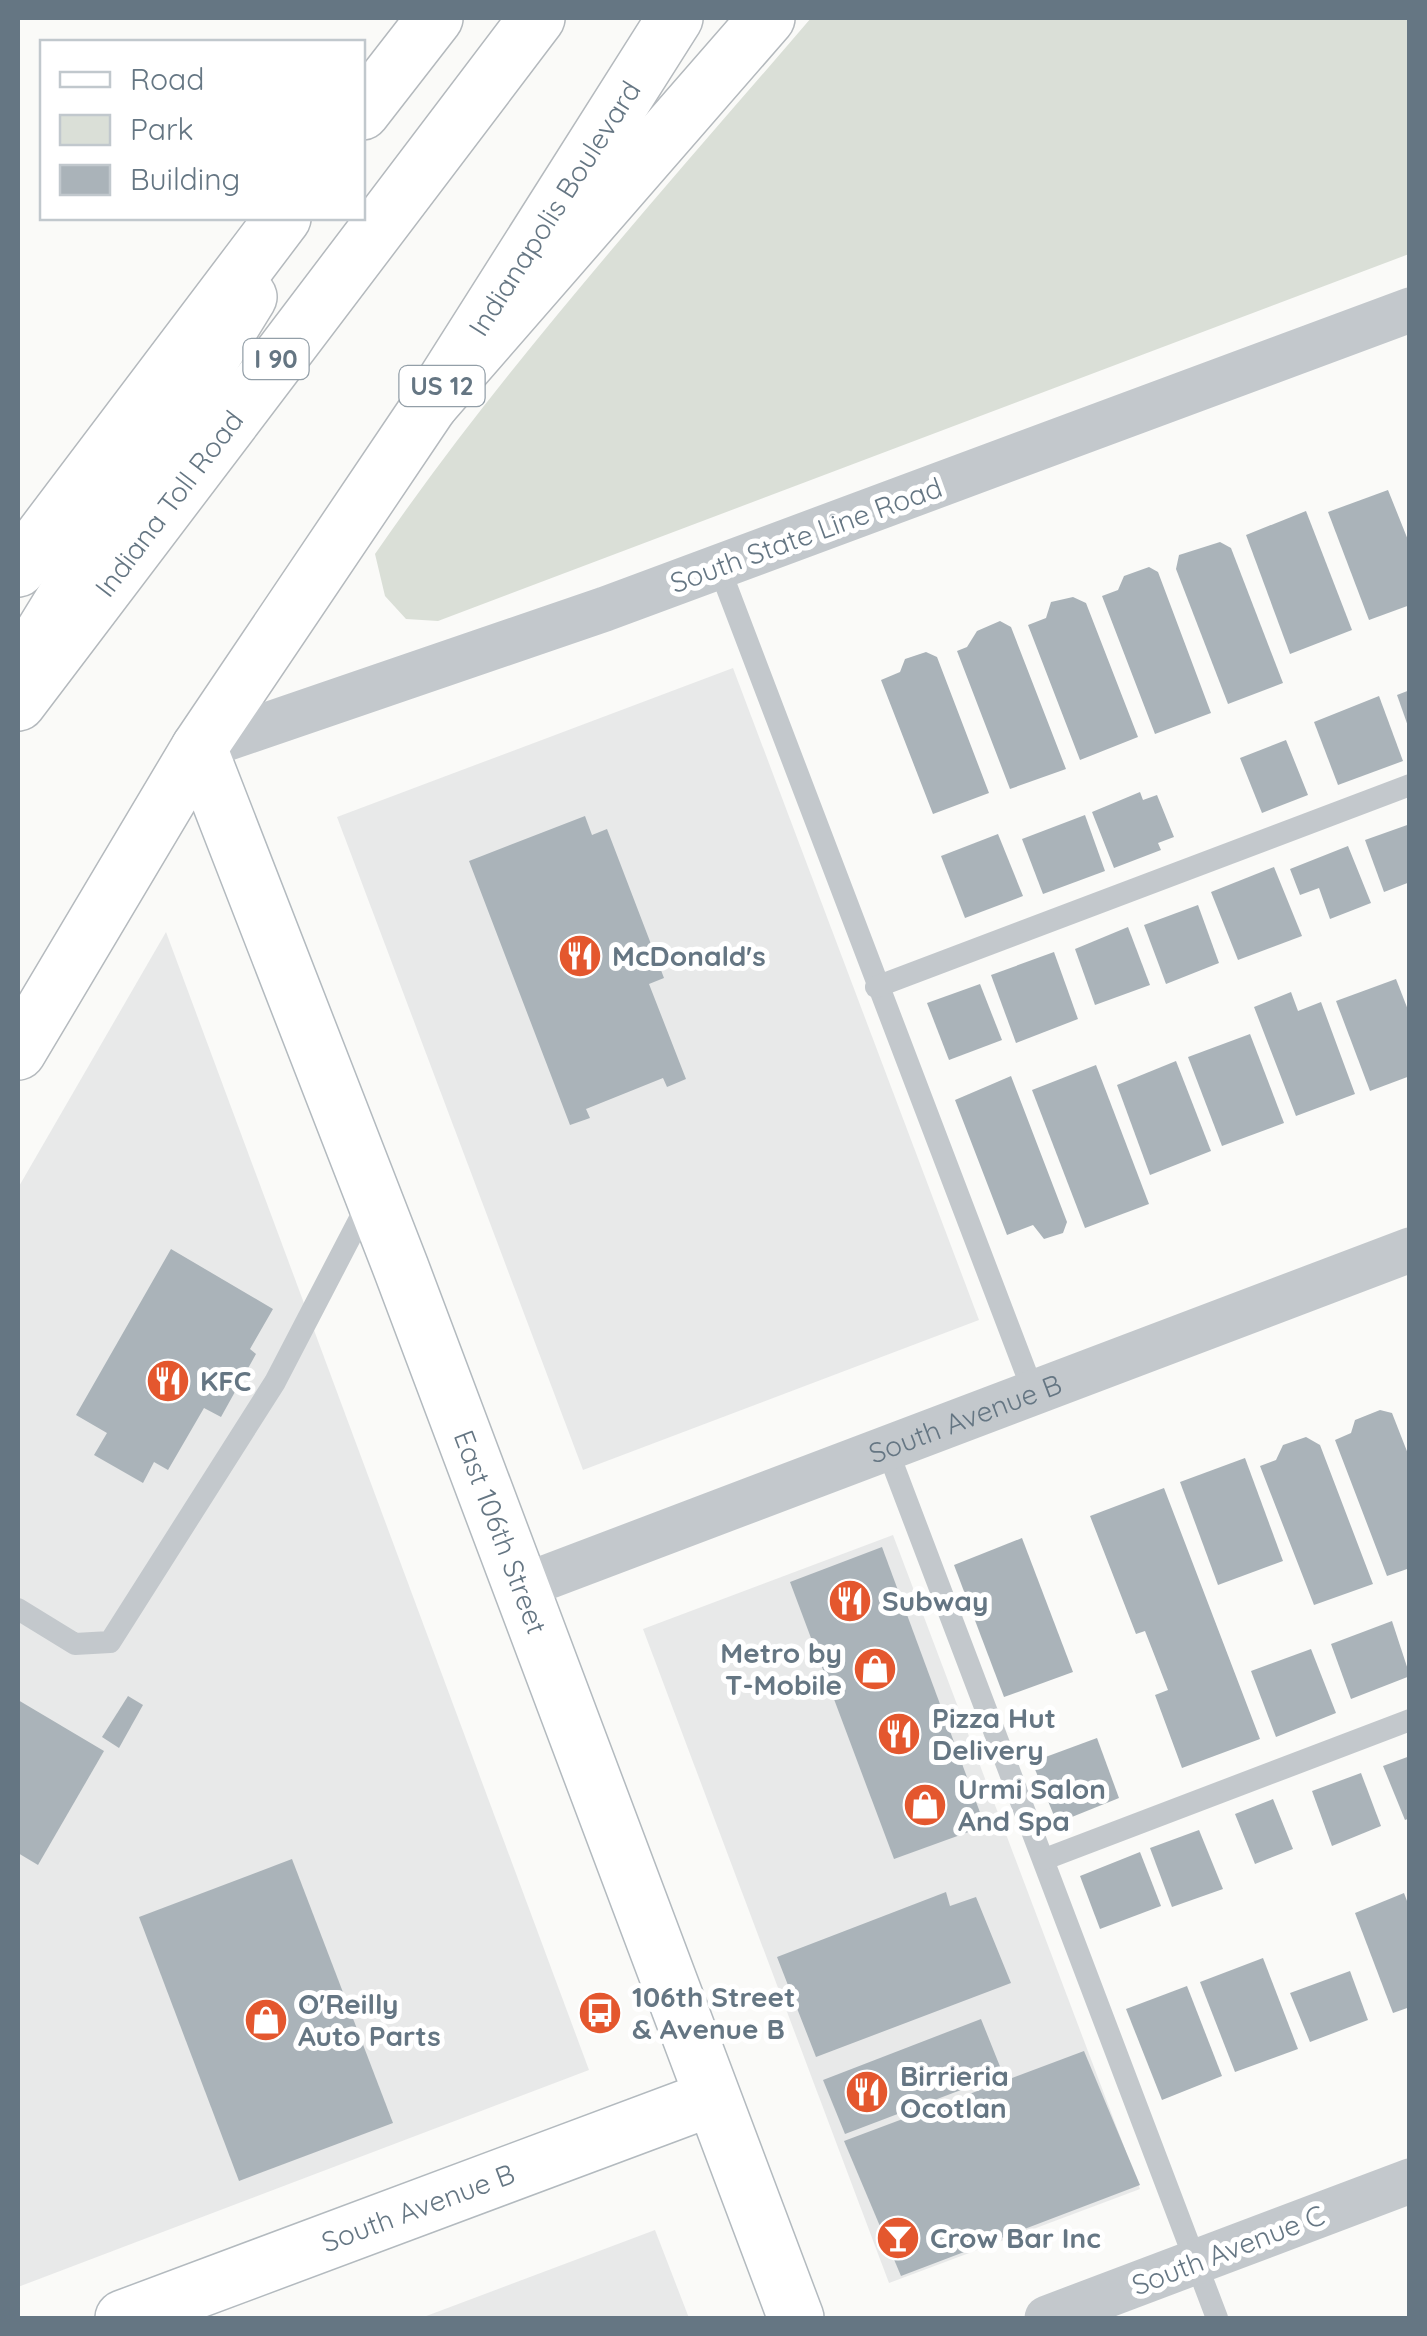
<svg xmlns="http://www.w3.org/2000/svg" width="1427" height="2336" font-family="Quicksand,sans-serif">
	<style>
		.built { fill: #e8e9e9 }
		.green { fill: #dadfd7 }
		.building { fill: #aab3b9 }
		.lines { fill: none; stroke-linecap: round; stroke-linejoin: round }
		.secondary-casing { stroke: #b3babf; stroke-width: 58 }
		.primary-casing { stroke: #b5babe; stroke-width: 58 }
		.highway-casing { stroke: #b4b9bd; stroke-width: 58 }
		.lane { stroke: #c3c8cc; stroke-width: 22 }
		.street { stroke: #c3c8cc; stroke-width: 45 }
		.secondary { stroke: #fff; stroke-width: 55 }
		.primary { stroke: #fff; stroke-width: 55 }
		.highway { stroke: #fff; stroke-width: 55 }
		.labels { text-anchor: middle; stroke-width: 10; stroke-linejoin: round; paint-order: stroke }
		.shield { fill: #fff; stroke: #939fa8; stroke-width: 2.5 }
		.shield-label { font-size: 25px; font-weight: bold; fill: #657683 }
		.street-label { font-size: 28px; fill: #657683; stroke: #fff }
		.poi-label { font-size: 28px; font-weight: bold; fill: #657683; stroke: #fff; text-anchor: start }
	</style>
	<rect width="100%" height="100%" fill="#fafaf8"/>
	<!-- built -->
	<g class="built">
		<polygon points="733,668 979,1320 583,1470 337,817"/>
		<polygon points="166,932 589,2070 18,2287 18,1188"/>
		<polygon points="893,1535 1140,2189 889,2283 643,1629"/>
		<polygon points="655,2230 689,2318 421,2318"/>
	</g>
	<!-- green -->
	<path class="green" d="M 811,18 L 1409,18 L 1409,254 L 438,621 L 406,619 L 385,596 L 375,554 C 505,365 662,192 811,18 Z"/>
	<!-- building -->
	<g class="building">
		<polygon points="1388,490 1410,545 1410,605 1369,620 1328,512"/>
		<polygon points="1306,511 1352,630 1290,654 1246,535"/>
		<polygon points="1220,542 1231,548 1283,683 1228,704 1176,569 1179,555"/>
		<polygon points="1149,567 1158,572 1211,713 1155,734 1102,596 1118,590 1124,576"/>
		<polygon points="1073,597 1086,603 1138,737 1080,760 1028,625 1046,618 1051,602"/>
		<polygon points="1000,621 1011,627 1066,769 1010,789 957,651 967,647 977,631"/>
		<polygon points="926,652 937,657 989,793 933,814 881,680 900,672 905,659"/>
		<polygon points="1410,690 1410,729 1409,729 1397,695"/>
		<polygon points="1379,696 1403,761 1338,785 1314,722"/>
		<polygon points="1286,740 1308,795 1262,813 1240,758"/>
		<polygon points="1140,792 1143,800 1157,795 1174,837 1158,843 1161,850 1114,868 1092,812"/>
		<polygon points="1085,815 1105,871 1043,894 1022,839"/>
		<polygon points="585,816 592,835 607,829 664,978 649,984 686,1079 667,1087 663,1078 586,1109 590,1118 570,1125 469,861"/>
		<polygon points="1410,824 1410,882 1384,892 1365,840"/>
		<polygon points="998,834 1023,896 965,918 941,856"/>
		<polygon points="1348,846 1371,903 1330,919 1319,888 1300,895 1290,869"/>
		<polygon points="1274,867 1302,936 1238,960 1211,892"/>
		<polygon points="1198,905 1219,963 1166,984 1144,925"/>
		<polygon points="1128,927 1150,985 1095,1005 1075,949"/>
		<polygon points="1054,952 1078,1019 1016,1043 991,975"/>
		<polygon points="1396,979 1410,1015 1410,1076 1370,1091 1336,1001"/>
		<polygon points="980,984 1002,1040 949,1060 927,1003"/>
		<polygon points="1291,992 1298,1011 1321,1002 1355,1094 1296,1116 1254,1007"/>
		<polygon points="1250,1034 1284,1123 1222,1146 1188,1057"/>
		<polygon points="1176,1061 1211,1151 1150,1175 1117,1085"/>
		<polygon points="1096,1065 1149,1204 1085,1228 1032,1090"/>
		<polygon points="1011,1076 1067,1222 1063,1233 1044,1239 1033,1225 1007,1235 955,1100"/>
		<polygon points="171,1249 273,1309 250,1349 256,1354 221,1417 204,1408 168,1470 154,1462 143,1483 94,1455 107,1433 76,1415"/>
		<polygon points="1380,1410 1392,1413 1410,1459 1410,1568 1387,1576 1335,1440 1351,1433 1355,1420"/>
		<polygon points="1306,1437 1320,1445 1373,1584 1314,1605 1260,1466 1276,1460 1283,1445"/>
		<polygon points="1245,1458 1283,1561 1218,1585 1180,1482"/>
		<polygon points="1164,1488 1260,1739 1182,1768 1155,1695 1168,1690 1145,1631 1136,1634 1090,1516"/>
		<polygon points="1022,1538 1073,1672 1004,1697 954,1565"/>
		<polygon points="882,1547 985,1826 894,1859 790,1582"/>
		<polygon points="1392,1621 1410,1676 1351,1699 1331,1644"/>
		<polygon points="1311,1649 1336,1713 1276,1737 1251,1671"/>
		<polygon points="128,1696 143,1705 119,1748 102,1737"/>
		<polygon points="18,1700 104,1751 38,1865 18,1853"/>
		<polygon points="1097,1738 1119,1798 1057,1823 1032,1762"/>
		<polygon points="1410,1756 1410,1818 1405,1820 1383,1766"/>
		<polygon points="1361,1773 1381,1826 1332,1846 1312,1791"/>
		<polygon points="1273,1799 1293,1849 1255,1864 1235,1814"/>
		<polygon points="1199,1830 1223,1889 1172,1907 1150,1848"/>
		<polygon points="1140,1852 1161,1906 1100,1929 1080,1876"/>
		<polygon points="292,1859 393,2123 239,2181 139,1917"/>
		<polygon points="946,1892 950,1906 976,1897 1011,1983 816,2057 777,1957"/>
		<polygon points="1404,1893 1410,1909 1410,2007 1393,2013 1355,1913"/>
		<polygon points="1263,1958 1298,2049 1235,2072 1200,1982"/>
		<polygon points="1350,1971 1368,2020 1310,2042 1290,1993"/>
		<polygon points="1187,1986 1222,2076 1162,2100 1126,2009"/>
		<polygon points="981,2019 1003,2074 845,2134 823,2080"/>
		<polygon points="1084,2051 1140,2185 901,2276 844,2141"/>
	</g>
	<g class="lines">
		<!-- secondary casing -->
		<g class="secondary-casing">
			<g id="secondary">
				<path id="s2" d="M 199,748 L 401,1268 L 796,2318"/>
				<path id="s3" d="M 123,2318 L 712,2098"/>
			</g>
		</g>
		<!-- primary casing -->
		<g class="primary-casing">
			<g id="primary">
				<polyline points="30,654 249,297"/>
				<path id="s4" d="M 18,1052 L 199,748 L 430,405 L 675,18"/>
			</g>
		</g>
		<!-- highway casing -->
		<g class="highway-casing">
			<g id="highway">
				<polyline points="362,112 435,18"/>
				<polyline points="430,405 767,18"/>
				<polyline points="18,569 283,218"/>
				<path id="s5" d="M 18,703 L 537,18"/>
			</g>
		</g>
		<!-- lane -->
		<g class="lane">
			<polyline points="719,567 1033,1391"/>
			<polyline points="876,987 1410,785"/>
			<polyline points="887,1449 1217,2318"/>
			<polyline points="18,1609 75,1644 110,1642 275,1382 368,1203"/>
			<polyline points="1045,1859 1410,1720"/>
		</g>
		<!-- street -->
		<g class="street">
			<polyline points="199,748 605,609 1410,310"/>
			<path id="s1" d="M 521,1587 L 1410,1250"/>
			<polyline points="1047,2318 1410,2181"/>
		</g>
		<!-- secondary -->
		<use href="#secondary" class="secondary"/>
		<!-- primary -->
		<use href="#primary" class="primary"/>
		<!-- highway -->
		<use href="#highway" class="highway"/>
	</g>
	<!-- icons -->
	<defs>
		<g id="restaurant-disc" transform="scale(2.25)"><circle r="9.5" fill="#e4572e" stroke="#fff"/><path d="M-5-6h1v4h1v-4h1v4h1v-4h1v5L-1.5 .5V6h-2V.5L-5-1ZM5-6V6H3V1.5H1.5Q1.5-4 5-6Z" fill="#fff"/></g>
		<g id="shop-disc" transform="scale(2.25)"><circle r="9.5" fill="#e4572e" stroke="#fff"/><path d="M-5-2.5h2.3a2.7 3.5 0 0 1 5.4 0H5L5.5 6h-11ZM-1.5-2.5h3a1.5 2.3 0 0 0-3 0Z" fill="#fff"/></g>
		<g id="bus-disc" transform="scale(2.25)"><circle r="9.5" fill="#e4572e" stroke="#fff"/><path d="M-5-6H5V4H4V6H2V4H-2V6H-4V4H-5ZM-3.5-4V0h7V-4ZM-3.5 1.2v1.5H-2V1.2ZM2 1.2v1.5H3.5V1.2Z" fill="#fff"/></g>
		<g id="bar-disc" transform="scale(2.25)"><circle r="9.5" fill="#e4572e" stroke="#fff"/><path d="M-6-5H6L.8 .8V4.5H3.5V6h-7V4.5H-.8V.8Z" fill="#fff"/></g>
	</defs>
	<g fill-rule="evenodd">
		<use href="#restaurant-disc" x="580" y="956"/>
		<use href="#restaurant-disc" x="168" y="1381"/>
		<use href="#restaurant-disc" x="850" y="1601"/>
		<use href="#shop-disc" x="875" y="1669"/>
		<use href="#restaurant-disc" x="899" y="1734"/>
		<use href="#shop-disc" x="925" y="1805"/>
		<use href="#bus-disc" x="600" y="2013"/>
		<use href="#shop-disc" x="266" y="2020"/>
		<use href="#restaurant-disc" x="867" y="2092"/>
		<use href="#bar-disc" x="898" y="2238"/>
	</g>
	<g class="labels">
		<!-- shield labels -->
		<g class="shield">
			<rect x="243.5" y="339" width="65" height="40" rx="8"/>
			<rect x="399.5" y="366" width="85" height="40" rx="8"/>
		</g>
		<g class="shield-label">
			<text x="276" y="368">I 90</text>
			<text x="442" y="395">US 12</text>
		</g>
		<!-- street labels -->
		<g class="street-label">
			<text dy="10" stroke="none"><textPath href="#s4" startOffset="1000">Indianapolis Boulevard</textPath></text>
			<text dy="10" stroke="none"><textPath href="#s5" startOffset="250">Indiana Toll Road</textPath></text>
			<text transform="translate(806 535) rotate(-20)" y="10">South State Line Road</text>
			<text dy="10" stroke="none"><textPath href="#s1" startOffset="475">South Avenue B</textPath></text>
			<text dy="10" stroke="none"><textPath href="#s2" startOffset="840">East 106th Street</textPath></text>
			<text dy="10" stroke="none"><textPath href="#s3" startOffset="315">South Avenue B</textPath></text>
			<text transform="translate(1228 2250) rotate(-21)" y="10">South Avenue C</text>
		</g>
		<!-- poi labels -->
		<g class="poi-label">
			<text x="612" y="966">McDonald's</text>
			<text x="200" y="1391">KFC</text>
			<text x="882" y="1611">Subway</text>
			<text x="842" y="1663" text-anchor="end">Metro by<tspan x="842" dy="32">T-Mobile</tspan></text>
			<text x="932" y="1728">Pizza Hut<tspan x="932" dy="32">Delivery</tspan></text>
			<text x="958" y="1799">Urmi Salon<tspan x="958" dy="32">And Spa</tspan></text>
			<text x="632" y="2007">106th Street<tspan x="632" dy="32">&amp; Avenue B</tspan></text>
			<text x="298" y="2014">O'Reilly<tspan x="298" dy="32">Auto Parts</tspan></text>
			<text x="900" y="2086">Birrieria<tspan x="900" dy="32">Ocotlan</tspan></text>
			<text x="930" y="2248">Crow Bar Inc</text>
		</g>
	</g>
	<!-- border -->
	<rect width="1427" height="2336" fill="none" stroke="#657683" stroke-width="40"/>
	<!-- legend -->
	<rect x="40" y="40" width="325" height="180" fill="#ffffff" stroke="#c1c8cd" stroke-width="2.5"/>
	<rect x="60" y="72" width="50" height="15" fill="#ffffff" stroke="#c1c8cd" stroke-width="2.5"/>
	<text x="130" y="90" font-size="30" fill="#657683">Road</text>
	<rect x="60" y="115" width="50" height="30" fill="#dadfd7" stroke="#c1c8cd" stroke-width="2.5"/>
	<text x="130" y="140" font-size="30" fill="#657683">Park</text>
	<rect x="60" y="165" width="50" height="30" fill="#aab3b9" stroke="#c1c8cd" stroke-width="2.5"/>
	<text x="130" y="190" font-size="30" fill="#657683">Building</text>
</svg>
